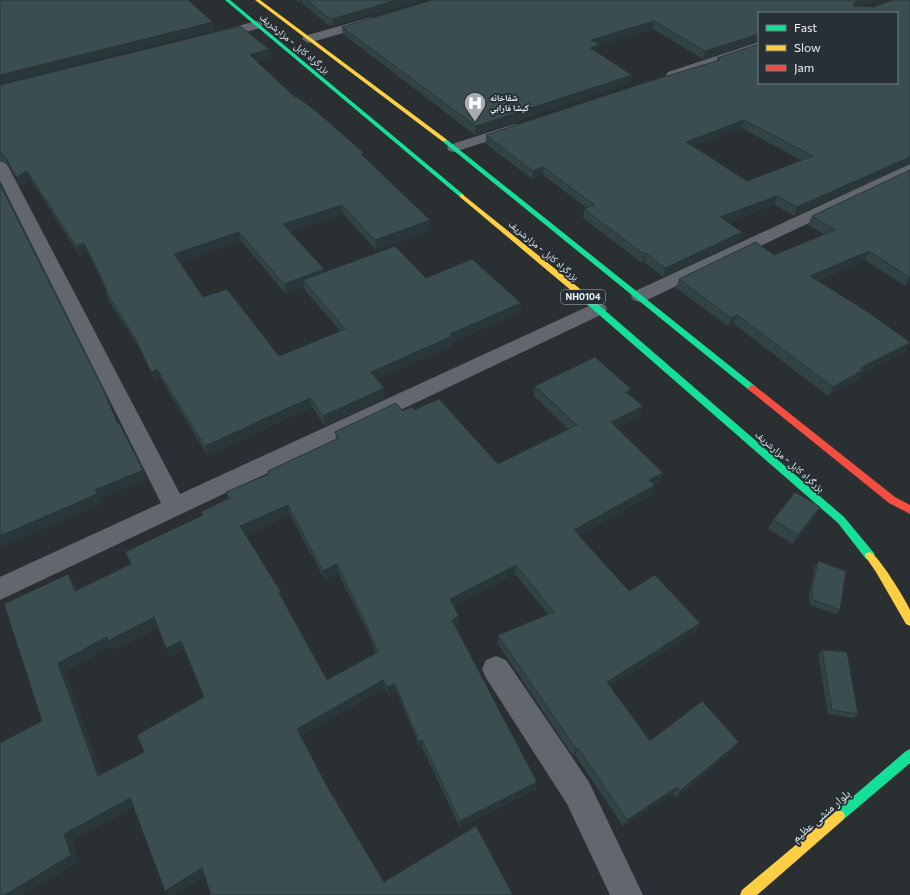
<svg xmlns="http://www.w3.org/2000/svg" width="910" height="895" font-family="Commissioner,'Noto Naskh Arabic',sans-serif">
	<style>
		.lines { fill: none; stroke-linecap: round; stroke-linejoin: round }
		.street { fill: #62666e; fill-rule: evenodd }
		.fast { fill: #16e098; fill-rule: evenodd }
		.slow { fill: #ffcf43; fill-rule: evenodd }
		.jam { fill: #f24e42; fill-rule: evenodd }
		.wall { fill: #324346; fill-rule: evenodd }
		.shaded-wall { fill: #293739 }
		.building { fill: #3a4e51; stroke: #293739; fill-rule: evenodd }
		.labels { text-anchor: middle; stroke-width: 4; stroke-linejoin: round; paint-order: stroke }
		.far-poi-label { font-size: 9px; font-weight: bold; fill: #ebf1f4; stroke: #273036; text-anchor: start }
		.shield { fill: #273036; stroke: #b0b7bb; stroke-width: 1 }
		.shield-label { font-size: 9px; font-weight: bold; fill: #ebf1f4 }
		.street-label { font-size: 10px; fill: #ebf1f4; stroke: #273036 }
		.near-street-label { font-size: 12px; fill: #ebf1f4; stroke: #273036 }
	</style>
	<rect width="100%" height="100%" fill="#2a2f32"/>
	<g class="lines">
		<!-- street -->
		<g class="street">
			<polygon points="372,17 376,18 378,21 376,24 308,43 302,39 304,36"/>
			<polygon points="257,21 261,22 263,25 261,28 215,40 209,36 211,33"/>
			<polygon points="759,42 759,50 678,78 668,78 666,75 668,72"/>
			<polygon points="515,124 520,125 522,128 520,131 454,152 449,151 447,148 449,145"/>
			<polygon points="0,161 5,163 8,166 180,494 591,305 598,303 605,305 607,309 605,313 0,600 0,577 161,503 0,181"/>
			<polygon points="910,164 910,175 647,300 640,302 633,300 631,296 633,292"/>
			<polygon points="496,656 506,660 589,782 643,895 610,895 567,804 486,678 482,669 486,660"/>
		</g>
		<!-- fast -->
		<g class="fast">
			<polygon points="225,0 230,0 464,195 464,197 460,197"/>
			<polygon points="442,139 446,139 755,386 756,388 755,390 749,390 442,141"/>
			<polygon points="573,288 579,288 844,517 874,553 875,556 874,559 870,560 866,559 838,523 573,292"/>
			<polygon points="910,749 910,763 843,820 839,822 835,820 833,816 835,812 906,751"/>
		</g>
		<!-- slow -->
		<g class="slow">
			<polygon points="255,0 260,0 446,139 446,141 442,141"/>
			<polygon points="462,194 579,288 579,292 573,292 460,197 460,195"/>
			<path d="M 870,552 C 878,555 906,600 910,610 C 910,615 910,621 910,626 L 906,624 L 876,572 L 865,556 L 866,553 Z"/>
			<polygon points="839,810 843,812 845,816 843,820 757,895 740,895 742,890 835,812"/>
		</g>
		<!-- jam -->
		<polygon class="jam" points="752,385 755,386 895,497 910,505 910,514 889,503 749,390 748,388"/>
	</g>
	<!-- wall -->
	<g class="wall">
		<polygon points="295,0 424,0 332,26 327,24 302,3 300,3"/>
		<path d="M 432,0 L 881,0 L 861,6 L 873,7 L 893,0 L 910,0 L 910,164 L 794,216 L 774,204 L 728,223 L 742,232 L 739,241 L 663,277 L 644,262 L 642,263 L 583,218 L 584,209 L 587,208 L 543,175 L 532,179 L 486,144 L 486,135 L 644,83 L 717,61 L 717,58 L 759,44 L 759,83 L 897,83 L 897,13 L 759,13 L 759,41 L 703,59 L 653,29 L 599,45 L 598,53 L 632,75 L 630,83 L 475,135 L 343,34 L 342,27 ZM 742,128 L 802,161 L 747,181 L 694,146 Z"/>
		<path d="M 271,58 L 257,62 L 295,97 L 364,157 L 431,230 L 376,250 L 343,214 L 290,232 L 325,272 L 426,278 L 521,303 L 520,312 L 452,343 L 452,346 L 377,379 L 384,388 L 385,398 L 325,426 L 312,407 L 208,456 L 161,379 L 155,381 L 139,347 L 108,300 L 105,290 L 106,290 L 88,253 L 80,256 L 31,180 L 20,186 L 9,165 L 0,160 L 0,85 ZM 241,241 L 286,294 L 304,287 L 305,290 L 340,331 L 279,356 L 203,297 L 180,263 Z"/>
		<polygon points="910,170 910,283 905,286 865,260 817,281 906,351 861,374 858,379 828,396 734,324 728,326 676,288 679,279 774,255 824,234 808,225 812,216"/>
		<path d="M 535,386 L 630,395 L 640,416 L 617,428 L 660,483 L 654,486 L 652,495 L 579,535 L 629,591 L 700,623 L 696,632 L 610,686 L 650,741 L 739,742 L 734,749 L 676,798 L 673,794 L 623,826 L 575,755 L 573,756 L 498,644 L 498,635 L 548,614 L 515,574 L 454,606 L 459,625 L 456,627 L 536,789 L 460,828 L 422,747 L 420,748 L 397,692 L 388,696 L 385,688 L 301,736 L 328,788 L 384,882 L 513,895 L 205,876 L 174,895 L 169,895 L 134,807 L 72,840 L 79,861 L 23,895 L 0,895 L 42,721 L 74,583 L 77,590 L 131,564 L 202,515 L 201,512 L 228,499 L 226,492 L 268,474 L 268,471 L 336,439 L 335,432 L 403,411 L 414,410 L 498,464 L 568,429 L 534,396 ZM 290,515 L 325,580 L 338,573 L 366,628 L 376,653 L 327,680 L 284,601 L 246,535 ZM 158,627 L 166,648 L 171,657 L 184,650 L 204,697 L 144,752 L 101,774 L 65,671 L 112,646 L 114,650 Z"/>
		<polygon points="820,507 815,516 793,544 768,529 773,520"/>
		<polygon points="818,561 840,610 836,614 810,605 809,595 815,566"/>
		<polygon points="822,650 858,714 854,718 828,714 818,654"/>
	</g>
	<!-- shaded-wall -->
	<g class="shaded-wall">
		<polygon points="299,0 302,0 302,3 300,3"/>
		<polygon points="397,0 424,0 332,26 332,19"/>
		<polygon points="859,0 881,0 854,9 853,6 856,1"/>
		<polygon points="654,21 653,29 590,48 591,40"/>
		<polygon points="213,22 215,30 0,84 0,75"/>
		<polygon points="759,34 759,41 703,59 705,51"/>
		<polygon points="599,45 598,53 590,48"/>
		<polygon points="269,49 271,58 252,63 250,55"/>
		<polygon points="632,75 630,83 475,135 476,126"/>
		<polygon points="744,120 742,128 684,150 686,142"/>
		<polygon points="910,157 910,164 794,216 797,207"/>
		<polygon points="543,167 543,175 532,179 533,171"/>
		<polygon points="27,171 31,180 20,186 16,177"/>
		<polygon points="777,196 774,204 718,226 720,217"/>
		<polygon points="342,205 343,214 285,234 283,224"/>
		<polygon points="430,220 431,230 376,250 375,240"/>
		<polygon points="239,232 241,241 177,264 174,254"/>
		<polygon points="742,232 739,241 663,277 665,268"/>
		<polygon points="84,243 88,253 80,256 76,246"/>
		<polygon points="869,251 865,260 806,285 810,276"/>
		<polygon points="646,253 644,262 642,263 644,254"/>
		<polygon points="324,269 326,279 303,280 304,287 286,294 284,284"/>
		<polygon points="909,277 910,277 910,283 905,286"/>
		<polygon points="521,303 520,312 452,343 452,346 372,382 371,372 450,334"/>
		<polygon points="737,315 734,324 728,326 731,318"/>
		<polygon points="910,343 910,344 906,351 861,374 858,379 828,396 833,387 860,368"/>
		<polygon points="157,369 161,379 155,381 151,372"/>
		<polygon points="384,388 385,398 325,426 323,416"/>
		<polygon points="631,389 629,400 626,392"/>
		<polygon points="310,398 312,407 208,456 205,446"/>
		<polygon points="643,406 640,416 609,432 611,422"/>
		<polygon points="143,470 147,479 100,499 102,504 0,548 0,536 95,490"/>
		<polygon points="663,473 660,483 654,486 652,495 572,539 574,530 649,480"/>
		<polygon points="288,505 290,515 243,536 240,526"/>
		<polygon points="820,507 815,516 793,544 798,535"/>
		<polygon points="337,564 338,573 325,580 323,571"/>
		<polygon points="516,565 515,574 450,608 450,599"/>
		<polygon points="68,574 74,583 81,601 75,591"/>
		<polygon points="281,592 284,601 279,593"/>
		<polygon points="459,616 459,625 452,629 452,620"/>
		<polygon points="154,617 159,626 114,650 112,646 65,671 105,783 98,776 58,663 107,637"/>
		<polygon points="700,623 696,632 604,690 607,682"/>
		<polygon points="181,641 185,650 171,657 166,648"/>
		<polygon points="383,680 385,688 300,737 297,729"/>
		<polygon points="395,684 397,692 388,696 387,687"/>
		<polygon points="422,740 422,747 420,748 419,741"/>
		<polygon points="739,742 734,749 676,798 680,791"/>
		<polygon points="578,748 575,755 573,756 576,749"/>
		<polygon points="537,782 536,789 460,828 460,821"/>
		<polygon points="677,787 673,794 623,826 627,820"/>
		<polygon points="130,798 137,805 72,840 79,861 23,895 5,895 64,834"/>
		<polygon points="202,868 207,874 174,895 169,895 165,891"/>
	</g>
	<!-- building -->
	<g class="building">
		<polygon points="0,0 188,0 213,22 0,75"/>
		<polygon points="307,0 397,0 332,19 326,16"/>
		<path d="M 432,0 L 859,0 L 856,1 L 853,6 L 873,7 L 893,0 L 910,0 L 910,157 L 797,207 L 777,196 L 720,217 L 742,232 L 665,268 L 646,253 L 644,254 L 584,209 L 595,205 L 543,167 L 533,171 L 486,135 L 644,83 L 720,60 L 717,58 L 759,44 L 759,83 L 897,83 L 897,13 L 759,13 L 759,34 L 705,51 L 654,21 L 591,40 L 599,45 L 590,48 L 632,75 L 476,126 L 342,27 ZM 744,120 L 813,156 L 747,181 L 686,142 Z"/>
		<polygon points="240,26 269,49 250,55 295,97 297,97 316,111 364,153 361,154 430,220 375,240 342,205 283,224 324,269 284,284 239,232 174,254 203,297 227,289 279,356 345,329 303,280 395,246 426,278 472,259 521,303 450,334 452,336 371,372 384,388 323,416 310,398 205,446 157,369 151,372 135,338 105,290 107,290 84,243 76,246 27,171 16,177 5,156 0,153 0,85"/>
		<polygon points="910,170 910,277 909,277 869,251 810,276 868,312 910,342 910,343 860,368 863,370 833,387 737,315 731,318 679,279 756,242 774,255 835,230 812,216"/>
		<polygon points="0,184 102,387 118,424 119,423 143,470 95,490 97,494 0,536"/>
		<path d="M 595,357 L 631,389 L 626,392 L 643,406 L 611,422 L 663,473 L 649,480 L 655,485 L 574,530 L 629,591 L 655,575 L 700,623 L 607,682 L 650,741 L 702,701 L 739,742 L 680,791 L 677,787 L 627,820 L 578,748 L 576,749 L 498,635 L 554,612 L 516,565 L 450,599 L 459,616 L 452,620 L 537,782 L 460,821 L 422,740 L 419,741 L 395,684 L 387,687 L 383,680 L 297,729 L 328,788 L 384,882 L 476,826 L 513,895 L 211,895 L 202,868 L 165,891 L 130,798 L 64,834 L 71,855 L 5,895 L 0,895 L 0,743 L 42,721 L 4,604 L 68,574 L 75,591 L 131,564 L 125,552 L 203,515 L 201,512 L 229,498 L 226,492 L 269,474 L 268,471 L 339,438 L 335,432 L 396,403 L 403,411 L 412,407 L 414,410 L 439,399 L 498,464 L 577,425 L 535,386 ZM 288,505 L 323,571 L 337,564 L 364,619 L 378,652 L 327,680 L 279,593 L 281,592 L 240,526 ZM 154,617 L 166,648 L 181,641 L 204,697 L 137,735 L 144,752 L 98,776 L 58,663 L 107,637 L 108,641 Z"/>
		<polygon points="795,492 820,507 798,535 773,520"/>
		<polygon points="818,561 846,571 840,610 813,600 812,590"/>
		<polygon points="822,650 847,652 858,714 832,710"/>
	</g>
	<!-- icons -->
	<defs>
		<g id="hospital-pin" transform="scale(1.15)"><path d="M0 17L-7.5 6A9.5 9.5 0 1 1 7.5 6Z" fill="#a7adb0" stroke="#273036"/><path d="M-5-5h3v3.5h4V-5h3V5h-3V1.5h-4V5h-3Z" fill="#fff"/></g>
	</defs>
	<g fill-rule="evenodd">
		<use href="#hospital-pin" x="475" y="103"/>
	</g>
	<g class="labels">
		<!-- far-poi labels -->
		<g class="far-poi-label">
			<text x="490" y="101">شفاخانه<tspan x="490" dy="10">كيشا فارابي</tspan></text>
		</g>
		<!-- shield labels -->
		<rect class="shield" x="561" y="290" width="44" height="14" rx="3"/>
		<g class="shield-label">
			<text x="583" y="300">NH0104</text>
		</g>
		<!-- street labels -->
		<g class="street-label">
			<text transform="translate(295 43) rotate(40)" y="4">بزرگراه کابل - مزارشریف</text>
			<text transform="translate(544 250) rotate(40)" y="4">بزرگراه کابل - مزارشریف</text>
			<text transform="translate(790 461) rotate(41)" y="4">بزرگراه کابل - مزارشریف</text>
		</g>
		<!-- near-street labels -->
		<g class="near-street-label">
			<text transform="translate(821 816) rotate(-41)" y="4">بلوار منشی عظیم</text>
		</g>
	</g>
	<!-- legend -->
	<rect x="758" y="12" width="140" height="72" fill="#273036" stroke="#757d82"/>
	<rect x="766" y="25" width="20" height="6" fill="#16e098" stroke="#757d82"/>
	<text x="794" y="32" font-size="12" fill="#ebf1f4">Fast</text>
	<rect x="766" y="45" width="20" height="6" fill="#ffcf43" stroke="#757d82"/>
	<text x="794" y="52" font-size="12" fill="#ebf1f4">Slow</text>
	<rect x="766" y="65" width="20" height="6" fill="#f24e42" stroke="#757d82"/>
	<text x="794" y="72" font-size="12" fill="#ebf1f4">Jam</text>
</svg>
